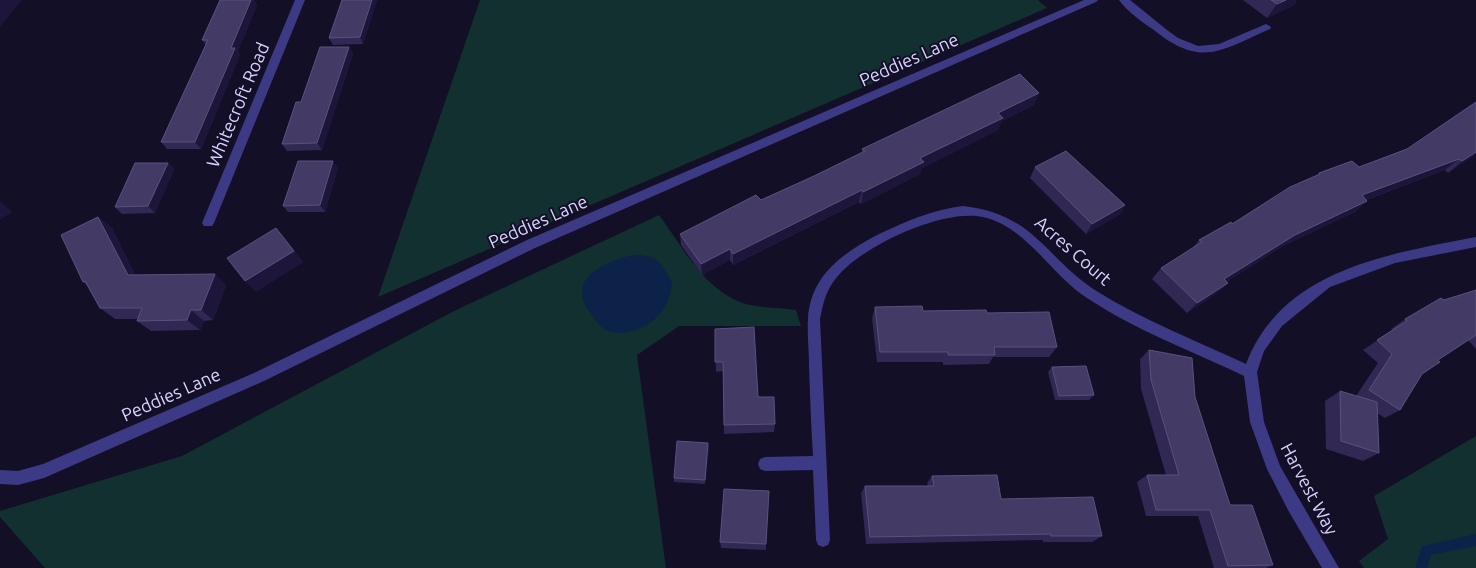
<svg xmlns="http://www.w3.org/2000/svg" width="1476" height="568" font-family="Ubuntu,sans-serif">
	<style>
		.green { fill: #12302f }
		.water { fill: #0c2248 }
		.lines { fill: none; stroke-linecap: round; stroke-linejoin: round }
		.stream { fill: #0c2248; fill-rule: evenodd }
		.service { fill: #3d3a85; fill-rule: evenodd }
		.minor { fill: #3d3a85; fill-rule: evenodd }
		.wall { fill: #312854 }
		.shaded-wall { fill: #1d163a }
		.building { fill: #433a66; stroke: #5a527e }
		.labels { text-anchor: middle; stroke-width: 4; stroke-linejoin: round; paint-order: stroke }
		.street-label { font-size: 18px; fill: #d9d4ff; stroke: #130f26 }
	</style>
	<rect width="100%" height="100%" fill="#130f26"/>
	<!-- green -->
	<g class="green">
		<polygon points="480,0 1038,0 1047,8 378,297"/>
		<path d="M 659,215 C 683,247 704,291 746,304 C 762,308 780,308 796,310 L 801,326 L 679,326 L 637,355 L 666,568 L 45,568 L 0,517 L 0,511 L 182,456 L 454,311 Z"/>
		<polygon points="1476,436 1476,568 1364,568 1359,561 1388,539 1374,496"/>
	</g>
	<!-- water -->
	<path class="water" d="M 633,255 C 658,255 660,261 672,282 C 671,289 670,298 666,305 C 657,323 631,337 611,332 C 602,330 596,321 591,314 C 564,279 604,262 633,255 Z"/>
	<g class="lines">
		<!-- stream -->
		<polygon class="stream" points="1476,534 1476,546 1431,555 1427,568 1415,568 1422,546"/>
		<!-- service -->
		<path class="service" d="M 1119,0 L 1130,0 L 1167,30 L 1178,38 L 1198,46 L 1219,44 L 1266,24 L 1271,27 L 1270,29 C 1220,51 1201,68 1154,30 C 1142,22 1128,12 1119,0 Z"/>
		<!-- minor -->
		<g class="minor">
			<polygon points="295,0 305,0 214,223 212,226 204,226 202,223"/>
			<polygon points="1084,0 1098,0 1096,2 535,248 264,381 44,478 18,485 0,484 0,470 18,471 43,464 254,373 527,240"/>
			<path d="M 963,206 C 1036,214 1045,259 1098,292 C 1145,321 1197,341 1246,364 C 1282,269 1389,254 1476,237 L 1476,247 L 1395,263 L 1330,287 L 1282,326 L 1264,351 L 1257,372 L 1264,422 L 1280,466 L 1339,568 L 1322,568 L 1288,510 L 1267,469 L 1250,422 L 1244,376 C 1192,351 1135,330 1087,298 C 1051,275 1027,227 983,217 C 943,208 862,246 837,277 C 826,290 823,303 820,319 L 830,540 L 828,545 L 823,547 L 818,545 L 816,540 L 813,470 L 765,471 L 760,469 L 758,464 L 760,459 L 765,457 L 813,456 C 811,426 810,395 809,365 C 809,350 807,334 808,319 C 810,276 843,253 877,235 C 906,221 932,210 963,206 Z"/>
		</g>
	</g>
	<!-- wall -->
	<g class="wall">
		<polygon points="220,0 254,0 257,5 238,51 240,55 201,149 167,149 161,142 206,45 202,40"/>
		<polygon points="342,0 377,0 363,44 333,45 329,38"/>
		<polygon points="1243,0 1297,0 1294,5 1267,18"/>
		<polygon points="349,47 353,54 322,150 287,151 282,144 301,102"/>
		<polygon points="1039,93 1034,105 1002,121 998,130 922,168 920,174 861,204 859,202 733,265 730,260 702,275 681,245 680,234 761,200 814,176 862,153 862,149"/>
		<polygon points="1476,154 1448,173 1445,170 1366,200 1367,201 1355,212 1283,246 1226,282 1228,283 1217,293 1187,313 1152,279 1161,268 1192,249 1199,240 1232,224 1316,176 1319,173"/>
		<polygon points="168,163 174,169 155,213 122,214 115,207"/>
		<polygon points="1035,167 1125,205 1119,215 1086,234 1030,178"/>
		<polygon points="338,168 325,212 288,212 283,206"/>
		<polygon points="98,217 112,228 135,275 226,285 213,320 204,321 200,330 151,331 137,321 138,319 115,319 100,308 87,285 83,282"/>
		<polygon points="1476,290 1476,349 1468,340 1438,360 1422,374 1400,410 1385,418 1377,413 1379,453 1363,461 1326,449 1325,401 1340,391 1356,396 1378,363 1363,350 1393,330 1391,329 1405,319 1444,300"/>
		<polygon points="875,307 923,311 987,313 1057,347 1049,357 993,357 989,364 943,365 943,362 877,362 872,318"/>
		<polygon points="715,329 775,424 774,432 724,434 723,371 716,372"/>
		<polygon points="1149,350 1195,397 1230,505 1273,565 1266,568 1214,568 1198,516 1146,516 1137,482 1147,475 1166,475 1141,389 1140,359"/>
		<polygon points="1052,367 1094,395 1089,400 1055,400 1048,372"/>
		<polygon points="708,443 709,447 705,484 674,482 674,478"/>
		<polygon points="932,476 1001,499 1102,536 1092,542 1043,542 1043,540 866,544 861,493 865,486 928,486 927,483"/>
		<polygon points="720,542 766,544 766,550 721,548"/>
	</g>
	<!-- shaded-wall -->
	<g class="shaded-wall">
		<polygon points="0,0 22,0 0,27"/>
		<polygon points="251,0 254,0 257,5 238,51 240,55 201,149 195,142 231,48"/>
		<polygon points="372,0 377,0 363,44 360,37"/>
		<polygon points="1286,0 1297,0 1294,5 1267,18 1277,4"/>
		<polygon points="349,47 353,54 322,150 317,143"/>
		<polygon points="1039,93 1034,105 1002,121 998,130 922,168 920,174 861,204 863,192 998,113"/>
		<polygon points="1476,152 1476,154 1448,173 1462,161"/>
		<polygon points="1459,159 1445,170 1349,206 1362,195"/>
		<polygon points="333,161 338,168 325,212 320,205"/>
		<polygon points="168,163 174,169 155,213 148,206"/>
		<polygon points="862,190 859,202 733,265 733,254"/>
		<polygon points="0,201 12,212 0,220"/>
		<polygon points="1367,201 1355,212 1283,246 1213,290 1224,279 1295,235"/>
		<polygon points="1125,205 1119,215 1086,234 1092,224"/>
		<polygon points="98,217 112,228 141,286 128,275"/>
		<polygon points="276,228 304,262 256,292 245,281"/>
		<polygon points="730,249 730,260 702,275 701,264"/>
		<polygon points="215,274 226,285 213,320 201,310"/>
		<polygon points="1228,283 1217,293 1187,313 1197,303"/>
		<polygon points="191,310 204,321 200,330 187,320"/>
		<polygon points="708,443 709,447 705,484 705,480"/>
	</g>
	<!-- building -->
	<g class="building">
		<polygon points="220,0 251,0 231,48 235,48 195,142 161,142 208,40 202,40"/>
		<polygon points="342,0 372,0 360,37 329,38"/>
		<polygon points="1271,0 1286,0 1277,4"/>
		<polygon points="320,47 349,47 317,143 282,144 296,102 301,102"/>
		<polygon points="1020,74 1039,93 998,113 1003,118 920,158 924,162 863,192 862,190 733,254 730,249 701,264 680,234 756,195 761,200 814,176 865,151 862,149"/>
		<polygon points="1476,102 1476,152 1462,161 1459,159 1362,195 1367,201 1295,235 1224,279 1228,283 1197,303 1161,268 1202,242 1199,240 1231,222 1232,224 1290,187 1320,174 1319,173 1352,161 1359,167 1407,149"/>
		<polygon points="1066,151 1125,205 1092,224 1035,167"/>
		<polygon points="298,161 333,161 320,205 283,206"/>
		<polygon points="135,163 168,163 148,206 115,207"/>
		<polygon points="98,217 128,275 215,274 201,310 191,310 187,320 137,321 142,308 100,308 85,281 83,282 61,235"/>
		<polygon points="276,228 294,251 245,281 227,258"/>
		<polygon points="1476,290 1476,335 1438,360 1440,362 1422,374 1400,410 1369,390 1392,354 1377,340 1407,321 1405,319 1441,298 1444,300"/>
		<polygon points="922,306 923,311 986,310 987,313 1049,312 1057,347 994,347 995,355 948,355 948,352 880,352 875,307"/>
		<polygon points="754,327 758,397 774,397 775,424 724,425 723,362 715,362 715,329"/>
		<polygon points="1149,350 1192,358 1195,397 1230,505 1252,505 1273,565 1228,566 1210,510 1156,510 1147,475 1179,475 1151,380"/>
		<polygon points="1086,366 1094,395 1059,396 1052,367"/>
		<polygon points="1340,391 1377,402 1379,453 1341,441"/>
		<polygon points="677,441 708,443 705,480 674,478"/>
		<polygon points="997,475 1001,499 1093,497 1102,536 1051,536 1051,534 870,537 865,486 934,486 932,476"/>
		<polygon points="724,489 769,491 766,544 720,542"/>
	</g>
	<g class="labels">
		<!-- street labels -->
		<g class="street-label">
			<text transform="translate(909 60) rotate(-24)" y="6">Peddies Lane</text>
			<text transform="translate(238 105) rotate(-67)" y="6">Whitecroft Road</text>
			<text transform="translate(538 222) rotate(-24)" y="6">Peddies Lane</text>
			<text transform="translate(1073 251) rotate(41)" y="6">Acres Court</text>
			<text transform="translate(171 395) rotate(-24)" y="6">Peddies Lane</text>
			<text transform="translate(1309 489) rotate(62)" y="6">Harvest Way</text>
		</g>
	</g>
</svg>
